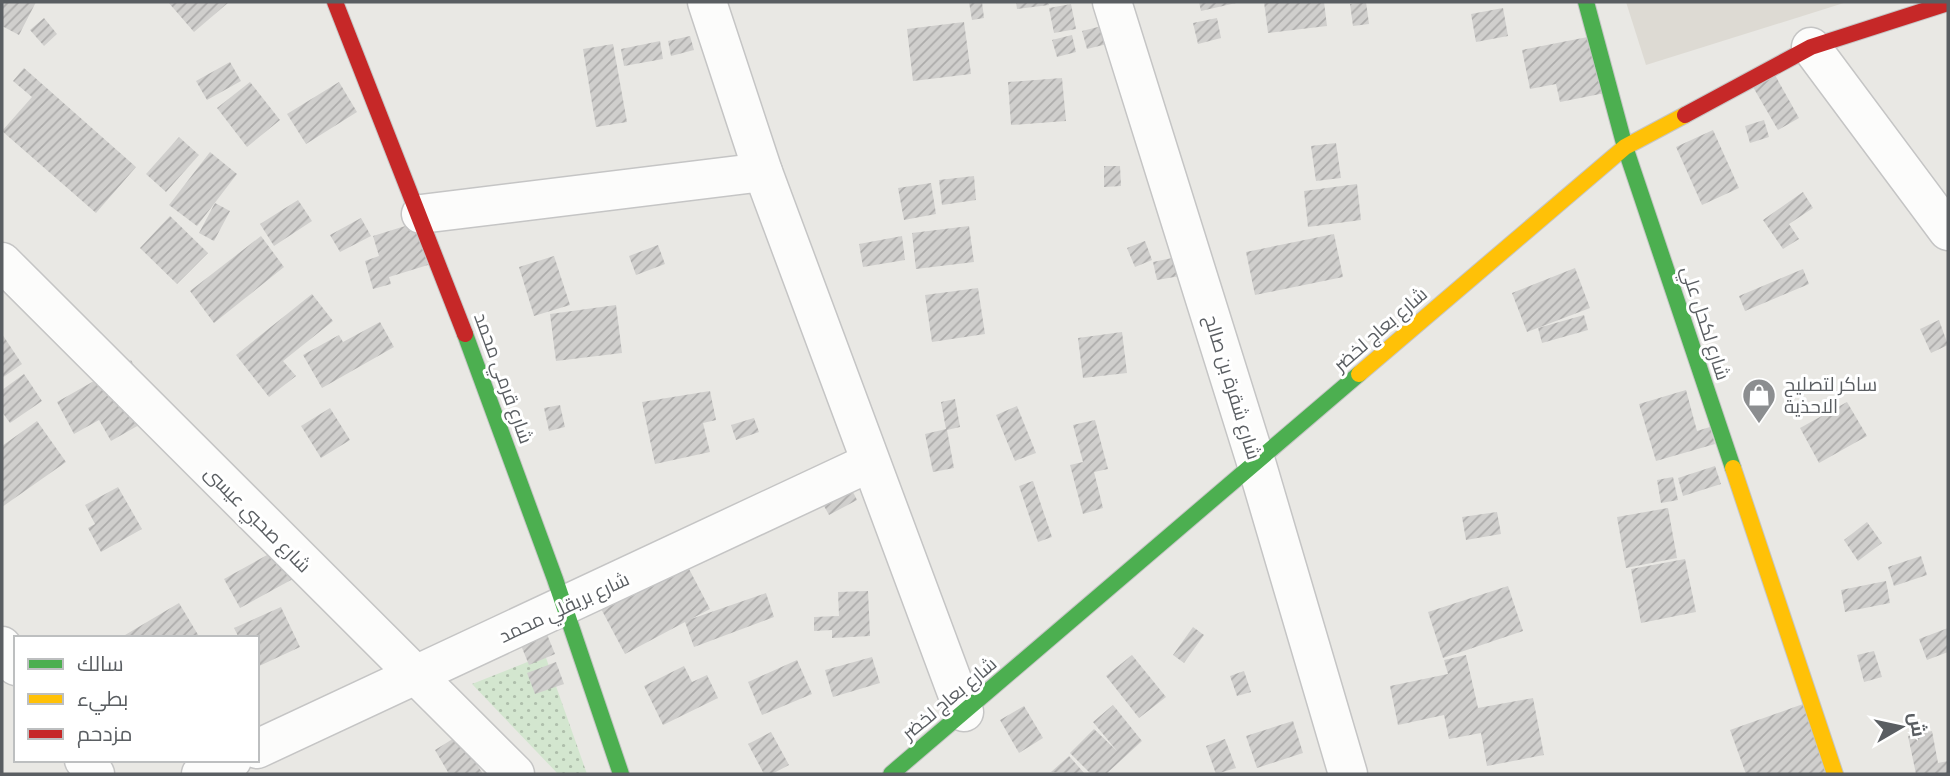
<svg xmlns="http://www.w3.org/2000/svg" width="1950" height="776" font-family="'PT Sans Narrow',Cairo,sans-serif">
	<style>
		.education { fill: #dddad3 }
		.grass { fill: url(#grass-dots) }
		.building { fill: url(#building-hatch) }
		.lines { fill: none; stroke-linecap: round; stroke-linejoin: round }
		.street-casing { stroke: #c5c5c5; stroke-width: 41 }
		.fast-casing { stroke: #c6c6c6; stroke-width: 18 }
		.slow-casing { stroke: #c6c6c6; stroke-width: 18 }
		.jam-casing { stroke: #c6c6c6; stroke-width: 18 }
		.street { stroke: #fcfcfb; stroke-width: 38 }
		.fast { stroke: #4caf50; stroke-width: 16 }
		.slow { stroke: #ffc107; stroke-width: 16 }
		.jam { stroke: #c62828; stroke-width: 16 }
		.labels { text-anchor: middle; stroke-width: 6; stroke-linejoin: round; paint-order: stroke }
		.street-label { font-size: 19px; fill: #5a5e62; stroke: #fff }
		.poi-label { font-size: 19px; fill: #5a5e62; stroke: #fff; text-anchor: start }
	</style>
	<defs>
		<pattern id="grass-dots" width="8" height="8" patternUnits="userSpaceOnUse" patternTransform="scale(1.75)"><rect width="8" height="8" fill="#d3e6cf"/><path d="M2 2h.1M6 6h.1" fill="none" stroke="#aebeab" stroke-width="1.8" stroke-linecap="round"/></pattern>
		<pattern id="building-hatch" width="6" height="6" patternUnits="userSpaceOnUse" patternTransform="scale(1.75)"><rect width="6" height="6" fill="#d0cfcd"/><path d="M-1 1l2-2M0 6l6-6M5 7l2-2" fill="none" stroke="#acabaa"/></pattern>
	</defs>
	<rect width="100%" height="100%" fill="#e9e8e4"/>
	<!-- education -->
	<polygon class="education" points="1626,2 1847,2 1646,65"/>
	<!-- grass -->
	<polygon class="grass" points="545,655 587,774 558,774 472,684"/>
	<!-- building -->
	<g class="building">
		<polygon points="2,2 36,2 19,35 2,26"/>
		<polygon points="168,2 229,2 194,32"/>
		<polygon points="969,2 982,2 984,18 972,20"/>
		<polygon points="1016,2 1048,2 1049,5 1017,9"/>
		<polygon points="1199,2 1236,2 1236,3 1201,11"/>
		<polygon points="1264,2 1324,2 1327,26 1268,33"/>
		<polygon points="1366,2 1369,24 1353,26 1350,4"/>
		<polygon points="1071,4 1076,29 1054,33 1049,8"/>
		<polygon points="1503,8 1508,36 1476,42 1471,14"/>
		<polygon points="44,18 57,34 44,46 30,30"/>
		<polygon points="1217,18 1221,38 1198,44 1193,23"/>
		<polygon points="964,22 971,74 913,81 907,29"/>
		<polygon points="1102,26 1107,44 1087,49 1082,31"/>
		<polygon points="1603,34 1615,91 1560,102 1556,84 1530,89 1522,50"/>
		<polygon points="1072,35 1076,52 1057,57 1052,40"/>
		<polygon points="690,36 694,50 671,56 668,41"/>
		<polygon points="660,41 663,59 624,66 621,49"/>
		<polygon points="613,44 627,122 596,127 583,49"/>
		<polygon points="230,62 241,81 207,100 196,81"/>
		<polygon points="24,68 136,167 96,213 2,131 32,97 13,81"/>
		<polygon points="1775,75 1799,118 1778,130 1753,87"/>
		<polygon points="1062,78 1066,121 1011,125 1008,82"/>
		<polygon points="250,82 280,120 247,147 217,108"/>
		<polygon points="339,82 357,112 306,144 287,114"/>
		<polygon points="1764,120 1769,137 1750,143 1745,126"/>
		<polygon points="1713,130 1739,188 1702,205 1676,147"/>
		<polygon points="179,137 199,155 166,192 146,174"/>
		<polygon points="1336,143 1341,178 1316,181 1311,146"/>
		<polygon points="210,152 237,174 197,226 169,205"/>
		<polygon points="1104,166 1120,166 1121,186 1104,187"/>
		<polygon points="974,176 976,200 942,205 939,180"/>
		<polygon points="931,183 936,214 904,220 898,188"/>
		<polygon points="1357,184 1361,220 1308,227 1304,191"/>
		<polygon points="1803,192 1813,208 1789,224 1799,239 1783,249 1763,220"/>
		<polygon points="298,200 312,221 274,246 260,224"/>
		<polygon points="215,203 230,211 214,241 199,233"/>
		<polygon points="170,216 208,253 177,284 140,248"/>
		<polygon points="361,218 371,236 340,252 330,235"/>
		<polygon points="415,223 428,265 389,277 391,284 373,289 365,261 379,256 373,236"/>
		<polygon points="969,226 974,262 916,269 912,233"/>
		<polygon points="1334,234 1343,277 1255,295 1246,252"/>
		<polygon points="261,236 284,267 214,323 190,291"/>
		<polygon points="902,236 905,260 863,267 859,244"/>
		<polygon points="1145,241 1152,260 1135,267 1127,248"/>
		<polygon points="658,245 665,264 636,275 629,256"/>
		<polygon points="554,256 570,305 534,316 519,267"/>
		<polygon points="1177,257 1180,276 1157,280 1153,262"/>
		<polygon points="1575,268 1590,308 1527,332 1512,293"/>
		<polygon points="1803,269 1809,284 1745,311 1739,296"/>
		<polygon points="978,288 985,334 932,342 925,295"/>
		<polygon points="312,294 333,321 283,361 296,376 269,397 236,355"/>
		<polygon points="616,305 622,353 556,361 550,314"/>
		<polygon points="1584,315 1588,330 1542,343 1538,328"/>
		<polygon points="1939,320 1948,345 1931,353 1920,329"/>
		<polygon points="380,322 394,347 322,388 303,355 339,335 343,342"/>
		<polygon points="1122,332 1127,373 1083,378 1078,338"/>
		<polygon points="2,334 22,364 2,378"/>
		<polygon points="131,360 160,413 111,441 99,420 74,434 57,402"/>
		<polygon points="24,374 42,401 10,423 2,412 2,390"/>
		<polygon points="1686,390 1697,431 1710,427 1715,444 1656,461 1639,404"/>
		<polygon points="710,391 716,420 703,423 710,452 655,464 642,402"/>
		<polygon points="955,399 960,427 947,430 954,468 933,472 925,434 946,429 941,402"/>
		<polygon points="1847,402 1867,436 1819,463 1800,428"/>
		<polygon points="560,405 565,427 549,431 544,408"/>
		<polygon points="1017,406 1036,453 1015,461 996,415"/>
		<polygon points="330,408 350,440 321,458 301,426"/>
		<polygon points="754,418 759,432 736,440 731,425"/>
		<polygon points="1095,420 1108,469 1094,472 1103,508 1083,514 1070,465 1083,462 1073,425"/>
		<polygon points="37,421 66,462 2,507 2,446"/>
		<polygon points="1715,466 1721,484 1683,496 1678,478"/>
		<polygon points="1673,477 1678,500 1661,503 1657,480"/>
		<polygon points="847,480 857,500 829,515 818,495"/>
		<polygon points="1033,481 1052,537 1038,542 1019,486"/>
		<polygon points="118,487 142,529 101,552 88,528 95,524 85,505"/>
		<polygon points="1668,508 1677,558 1626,568 1617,517"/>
		<polygon points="1497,512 1501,534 1466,540 1462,517"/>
		<polygon points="1867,522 1882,543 1858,561 1844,540"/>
		<polygon points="296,539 313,568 240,608 224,579"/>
		<polygon points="676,544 710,609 691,619 766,593 774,617 694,647 685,622 625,654 591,590"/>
		<polygon points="1921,556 1927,575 1894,586 1888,567"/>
		<polygon points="1685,559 1696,612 1641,623 1631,569"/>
		<polygon points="1886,581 1890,603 1845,612 1841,590"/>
		<polygon points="1508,586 1523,631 1443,658 1428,612"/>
		<polygon points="868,591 870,636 832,638 832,630 814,631 814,617 839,616 838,592"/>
		<polygon points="179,603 200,638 120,638"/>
		<polygon points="281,607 300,647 257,667 257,638 239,638 234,628"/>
		<polygon points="544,627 555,654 529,665 518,638"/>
		<polygon points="1193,627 1204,635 1184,663 1173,655"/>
		<polygon points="1948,628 1948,652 1927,660 1919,639"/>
		<polygon points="1874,651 1882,677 1864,682 1857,655"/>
		<polygon points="1132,655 1166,697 1139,718 1106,676"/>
		<polygon points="1466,655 1478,708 1533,698 1544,755 1487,766 1481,733 1449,739 1444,715 1398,725 1390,686 1448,674 1444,660"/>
		<polygon points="872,657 880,683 833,697 825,670"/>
		<polygon points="797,660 812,694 762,715 748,682"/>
		<polygon points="556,662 564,684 535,694 527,673"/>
		<polygon points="684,666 692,682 707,675 718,698 663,725 644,686"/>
		<polygon points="1244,671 1251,692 1237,696 1230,676"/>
		<polygon points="1817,699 1844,774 1746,774 1730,730"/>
		<polygon points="1113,705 1142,741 1106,774 1091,774 1070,753 1094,729 1117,751 1093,722"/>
		<polygon points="1024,706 1043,738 1019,753 1000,720"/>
		<polygon points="1293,721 1303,753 1257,768 1246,736"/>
		<polygon points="475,725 474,760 483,774 449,774 435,750"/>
		<polygon points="1932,731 1938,763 1948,761 1948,774 1916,774 1908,736"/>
		<polygon points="771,732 789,765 772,774 764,774 748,744"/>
		<polygon points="1225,739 1236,768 1216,774 1206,746"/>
		<polygon points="1069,756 1085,774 1051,772"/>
	</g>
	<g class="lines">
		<!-- street casing -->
		<g class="street-casing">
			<g id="street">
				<polyline points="707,2 763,172 964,712"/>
				<polyline points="1112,2 1256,462 1348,774"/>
				<polyline points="1811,47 1948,231"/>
				<polyline points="421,214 763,172"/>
				<polyline points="2,262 515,774"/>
				<polyline points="2,646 16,666"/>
				<polyline points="257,749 869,463"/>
				<polyline points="84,760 95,774"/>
				<polyline points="201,774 232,760"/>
			</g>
		</g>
		<!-- fast casing -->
		<g class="fast-casing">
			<g id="fast">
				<polyline points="1586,2 1625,147 1733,468"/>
				<polyline points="465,334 555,579 621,774"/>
				<polyline points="891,774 1359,374"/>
			</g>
		</g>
		<!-- slow casing -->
		<g class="slow-casing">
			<g id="slow">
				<polyline points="1359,374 1625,147 1685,115"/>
				<polyline points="1733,468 1835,774"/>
			</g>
		</g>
		<!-- jam casing -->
		<g class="jam-casing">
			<g id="jam">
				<polyline points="335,2 465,334"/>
				<polyline points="1685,115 1811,47 1948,3"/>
			</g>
		</g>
		<!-- street -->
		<use href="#street" class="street"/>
		<!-- fast -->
		<use href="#fast" class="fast"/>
		<!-- slow -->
		<use href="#slow" class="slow"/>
		<!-- jam -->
		<use href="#jam" class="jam"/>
	</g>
	<!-- icons -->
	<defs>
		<g id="shop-pin" transform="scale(1.75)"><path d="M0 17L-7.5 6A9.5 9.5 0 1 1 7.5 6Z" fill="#8c8e90" stroke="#fff"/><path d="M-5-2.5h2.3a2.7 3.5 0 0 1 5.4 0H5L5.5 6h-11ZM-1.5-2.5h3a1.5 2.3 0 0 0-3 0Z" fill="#fff"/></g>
	</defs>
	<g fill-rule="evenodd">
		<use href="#shop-pin" x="1759" y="395"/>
	</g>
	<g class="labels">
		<!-- street labels -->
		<g class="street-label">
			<text transform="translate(1706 323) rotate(72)" y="7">شارع لكحل علي</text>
			<text transform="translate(1380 329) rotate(-41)" y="7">شارع بعاج لخضر</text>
			<text transform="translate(504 378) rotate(70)" y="7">شارع قرمي محمد</text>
			<text transform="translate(1233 387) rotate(73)" y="7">شارع شقرة بن صالح</text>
			<text transform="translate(258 519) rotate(45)" y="7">شارع صحبي عيسى</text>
			<text transform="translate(564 607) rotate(-25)" y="7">شارع بريقلي محمد</text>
			<text transform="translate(949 698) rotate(-40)" y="7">شارع بعاج لخضر</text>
		</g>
		<!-- poi labels -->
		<g class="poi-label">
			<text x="1784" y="391">ساكر لتصليح<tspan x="1784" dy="22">الاحذية</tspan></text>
		</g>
	</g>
	<!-- border -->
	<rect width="1950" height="776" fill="none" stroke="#5a5e62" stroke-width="7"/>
	<!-- legend -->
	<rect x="14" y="636" width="245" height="126" fill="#ffffff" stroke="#bdbfc0" stroke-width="2"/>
	<rect x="28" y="659" width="35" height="10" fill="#4caf50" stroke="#bdbfc0" stroke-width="2"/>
	<text x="77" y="671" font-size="21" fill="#5a5e62">سالك</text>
	<rect x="28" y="694" width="35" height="10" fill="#ffc107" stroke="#bdbfc0" stroke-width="2"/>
	<text x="77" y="706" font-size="21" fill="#5a5e62">بطيء</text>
	<rect x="28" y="729" width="35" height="10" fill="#c62828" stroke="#bdbfc0" stroke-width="2"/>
	<text x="77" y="741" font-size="21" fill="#5a5e62">مزدحم</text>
	<!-- north arrow -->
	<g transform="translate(1901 727) rotate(81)" stroke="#ffffff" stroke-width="5" paint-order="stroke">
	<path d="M0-5L12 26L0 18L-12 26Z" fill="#5a5e62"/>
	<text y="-10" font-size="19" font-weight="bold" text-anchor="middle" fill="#5a5e62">ش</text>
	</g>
</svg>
